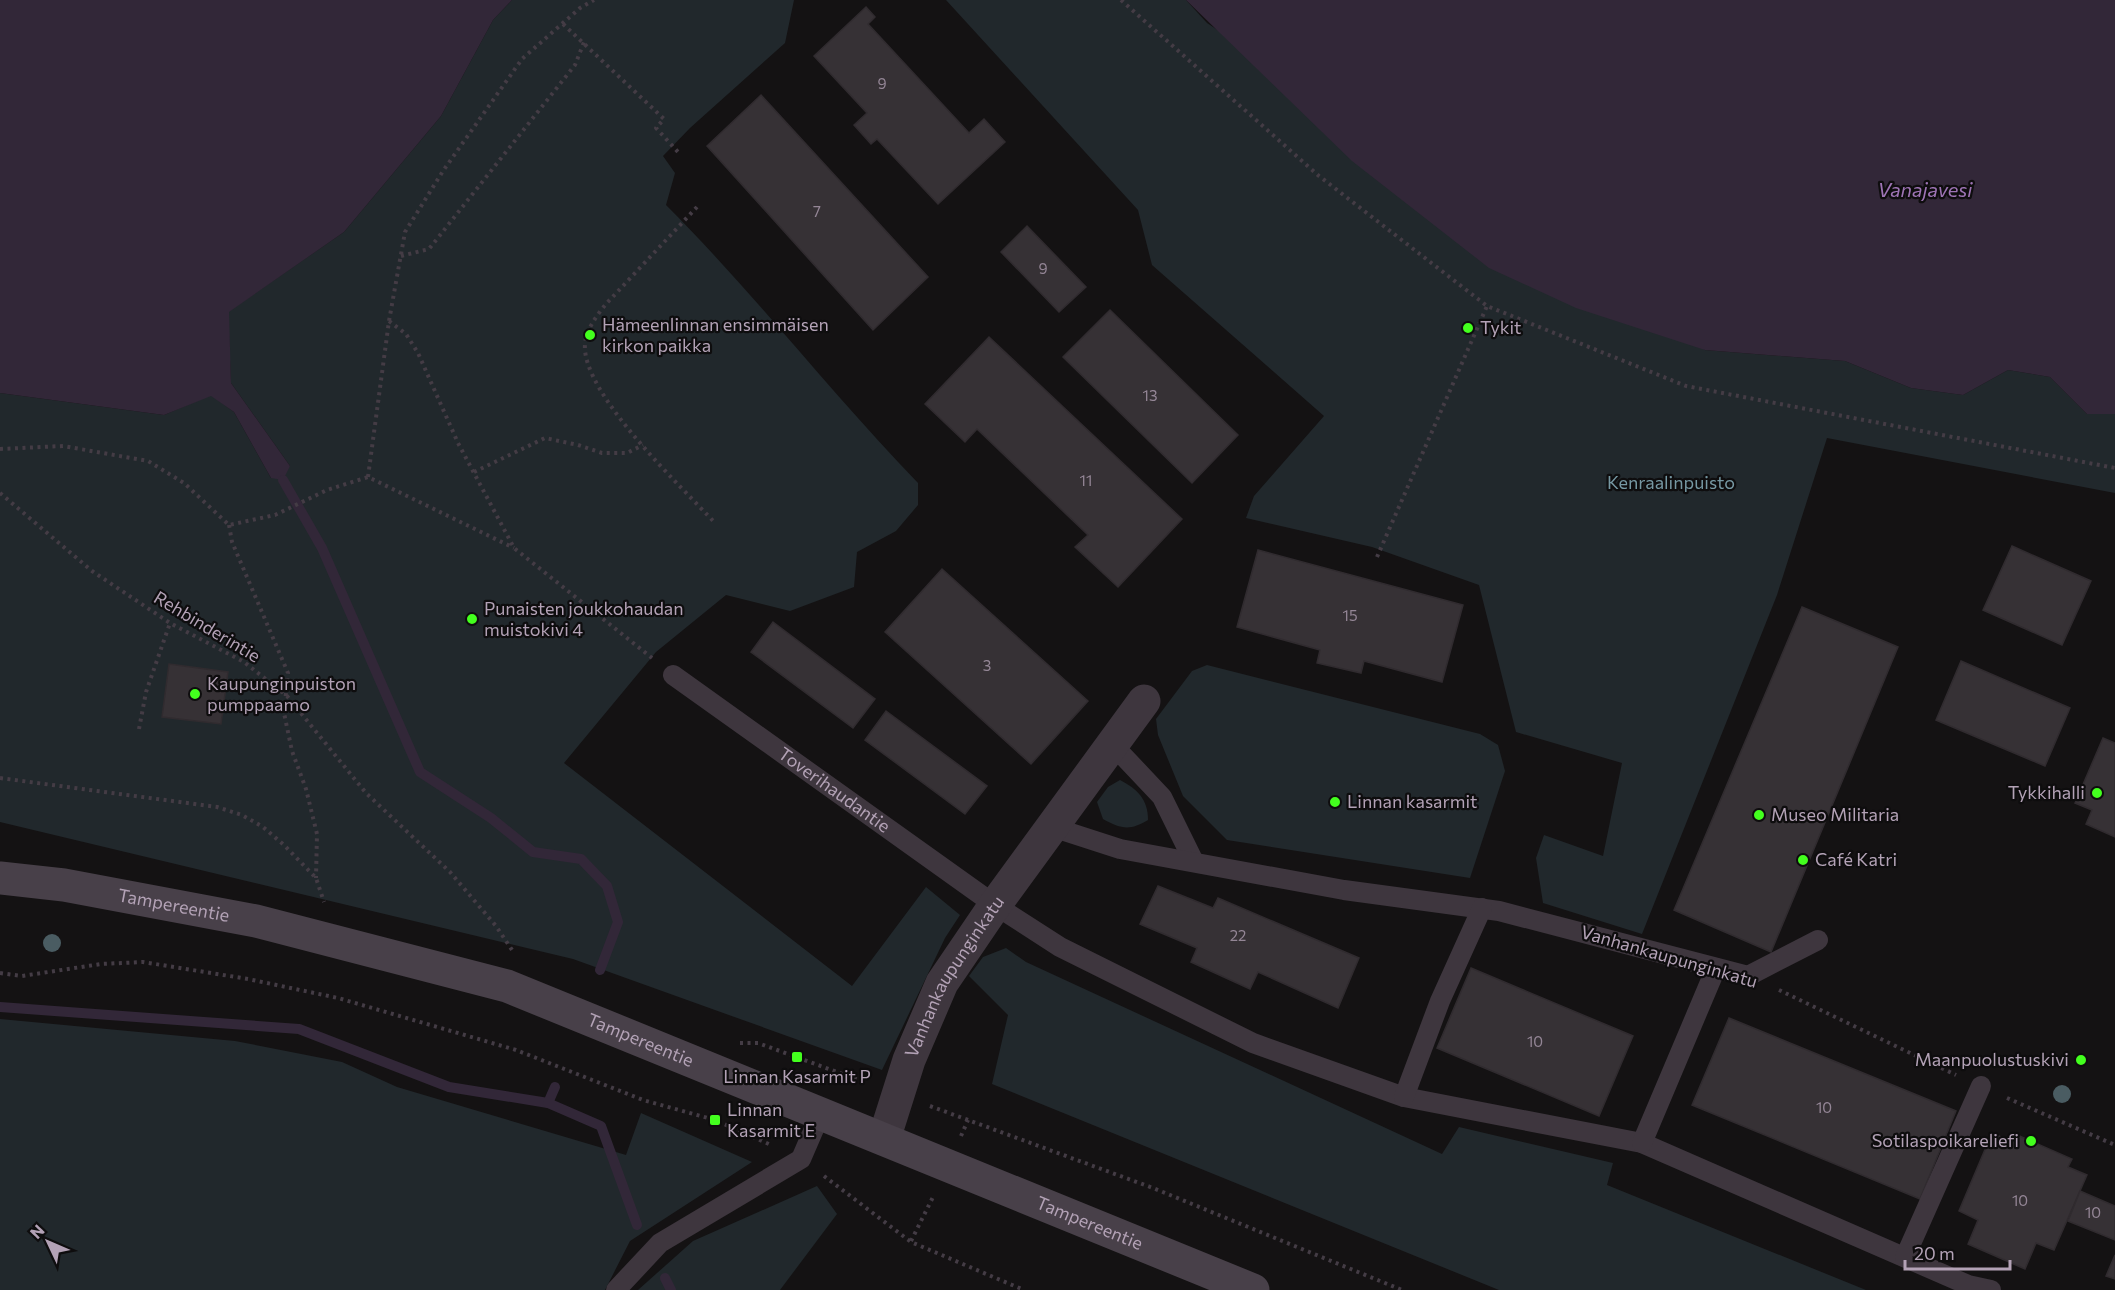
<svg xmlns="http://www.w3.org/2000/svg" width="2115" height="1290" font-family="Commissioner,sans-serif">
	<style>
		.green { fill: #21282c }
		.water { fill: #322738 }
		.lines { fill: none; stroke-linecap: round; stroke-linejoin: round }
		.stream { stroke: #322738; stroke-width: 10 }
		.building { fill: #363135; stroke: #302b2f; stroke-width: 1.5 }
		.path { stroke: #443c45; stroke-width: 4; stroke-dasharray: 3 4.5; stroke-linecap: butt }
		.service { stroke: #3e363e; stroke-width: 20 }
		.minor { stroke: #3e363e; stroke-width: 33 }
		.secondary { stroke: #484049; stroke-width: 33 }
		.tree { fill: #4a5c62 }
		.poi-dot { fill: #43ff1e; stroke: #0e0d0e; stroke-width: 2 }
		.labels { text-anchor: middle; stroke-width: 4.5; stroke-linejoin: round; paint-order: stroke }
		.number-label { font-size: 15px; fill: #948696 }
		.poi-label { font-size: 18px; fill: #b3a2b6; stroke: #0e0d0e; text-anchor: start }
		.park-label { font-size: 18px; fill: #7698a3; stroke: #0e0d0e }
		.street-label { font-size: 18px; fill: #b3a2b6; stroke: #0e0d0e }
		.water-label { font-size: 20px; font-style: italic; fill: #9e74b5; stroke: #0e0d0e }
	</style>
	<rect width="100%" height="100%" fill="#141213"/>
	<!-- green -->
	<g class="green">
		<path d="M 512,0 L 794,0 L 785,43 L 690,128 L 663,156 L 675,173 L 666,205 C 754,293 831,393 918,483 L 918,505 L 896,531 L 857,552 L 854,587 L 790,611 L 726,595 L 656,652 L 564,763 L 852,986 L 926,887 L 960,915 L 945,938 L 882,1070 L 573,959 L 0,822 L 0,393 L 164,415 L 211,395 L 234,412 L 271,478 L 290,466 L 231,383 L 228,312 L 344,232 L 441,116 L 493,20 Z"/>
		<polygon points="946,0 1186,0 1207,23 1705,350 1845,361 1911,388 1963,395 2008,370 2050,377 2087,414 2115,414 2115,493 1827,438 1777,595 1642,934 1543,903 1536,858 1544,835 1603,856 1622,763 1516,732 1479,585 1372,547 1246,518 1254,496 1324,416 1152,265 1138,210"/>
		<polygon points="1207,665 1480,734 1498,745 1505,771 1470,878 1227,840 1183,796 1158,735 1156,719 1192,671"/>
		<path d="M 1120,780 C 1137,789 1148,799 1148,820 C 1130,831 1121,829 1103,819 L 1097,802 L 1108,787 Z"/>
		<polygon points="1006,948 1026,962 1442,1154 1459,1127 1613,1163 1607,1185 1866,1290 1499,1290 992,1084 1008,1015 969,976 983,957"/>
		<polygon points="0,1019 235,1041 342,1062 397,1087 626,1155 641,1113 752,1162 630,1241 605,1290 0,1290"/>
		<polygon points="817,1186 837,1214 780,1290 638,1290 693,1241"/>
	</g>
	<!-- water -->
	<g class="water">
		<polygon points="0,0 512,0 493,20 441,116 344,232 229,312 231,383 290,466 283,480 271,478 234,412 211,396 164,415 0,393"/>
		<polygon points="1186,0 2115,0 2115,414 2087,414 2050,377 2008,370 1963,395 1911,388 1845,361 1705,350 1576,308 1489,268 1352,161"/>
	</g>
	<g class="lines">
		<!-- stream -->
		<g class="stream">
			<polyline points="283,480 322,548 420,772 491,818 533,852 581,859 607,886 618,922 600,970"/>
			<polyline points="0,1007 299,1029 449,1087 548,1103"/>
			<polyline points="555,1087 548,1103 601,1126 637,1225"/>
			<polyline points="665,1278 671,1290"/>
		</g>
	</g>
	<!-- building -->
	<g class="building">
		<polygon points="866,7 875,17 868,24 969,133 984,119 1005,142 938,204 877,139 871,144 854,125 867,113 814,56"/>
		<polygon points="761,95 928,277 873,330 707,146"/>
		<polygon points="1027,226 1086,287 1059,312 1001,252"/>
		<polygon points="1110,310 1238,435 1192,483 1063,357"/>
		<polygon points="989,337 1182,519 1118,587 1075,547 1088,535 977,429 965,442 925,404"/>
		<polygon points="2012,546 2091,581 2062,645 1983,610"/>
		<polygon points="1258,550 1463,605 1442,682 1364,661 1361,673 1317,663 1320,650 1237,627"/>
		<polygon points="942,569 1088,701 1031,764 885,632"/>
		<polygon points="1802,607 1898,647 1771,952 1674,910"/>
		<polygon points="773,622 875,699 853,728 751,652"/>
		<polygon points="1961,661 2070,708 2045,766 1936,720"/>
		<polygon points="169,664 228,672 221,724 162,717"/>
		<polygon points="886,711 987,786 965,814 865,740"/>
		<polygon points="2103,738 2115,743 2115,837 2086,824 2092,810 2075,803"/>
		<polygon points="1158,886 1213,908 1218,898 1359,958 1338,1008 1258,972 1250,989 1191,962 1197,948 1140,924"/>
		<polygon points="1471,968 1633,1036 1599,1116 1437,1048"/>
		<polygon points="1729,1018 1956,1111 1920,1199 1692,1105"/>
		<polygon points="1992,1133 2012,1142 2015,1134 2072,1159 2068,1167 2087,1175 2054,1250 2036,1243 2025,1269 1968,1244 1978,1220 1959,1211"/>
		<polygon points="2080,1191 2115,1206 2115,1240 2068,1221"/>
		<polygon points="2115,1255 2115,1279 2106,1276"/>
	</g>
	<g class="lines">
		<!-- path -->
		<g class="path">
			<polyline points="1121,0 1319,176 1487,306 1686,386 2115,468"/>
			<polyline points="563,24 664,119 656,128 679,153"/>
			<path d="M 697,207 L 606,304 C 597,315 586,330 585,344 C 581,393 682,487 715,523"/>
			<polyline points="401,256 429,249 575,65 584,42"/>
			<polyline points="389,321 406,334 418,353 458,443 514,548 652,658"/>
			<polyline points="0,449 63,446 148,461 184,483 229,525 275,515 327,490 368,477 514,548"/>
			<polyline points="474,472 545,438 578,445 602,453 627,453 643,445"/>
			<polyline points="368,477 389,321 405,232 443,171 522,59 580,8 594,0"/>
			<polyline points="0,493 92,571 170,623 244,662 287,696 366,793 450,872 496,926 512,950"/>
			<polyline points="229,525 232,542 288,673 284,713 292,751 306,789 317,834 316,878"/>
			<polyline points="1377,557 1487,306"/>
			<polyline points="139,729 146,692 170,623"/>
			<polyline points="0,778 217,807 242,815 263,827 284,845 316,878 324,902"/>
			<polyline points="0,973 22,976 101,964 143,962 248,979 338,998 516,1050 643,1100 715,1120 771,1145"/>
			<polyline points="1779,990 1956,1075"/>
			<polyline points="740,1043 758,1043 867,1083"/>
			<polyline points="2007,1098 2115,1145"/>
			<polyline points="930,1106 1153,1188 1402,1290"/>
			<polyline points="961,1136 968,1120"/>
			<polyline points="824,1176 911,1242 1024,1290"/>
			<polyline points="911,1241 933,1197"/>
		</g>
		<!-- service -->
		<g class="service">
			<path id="s1" d="M 673,675 L 995,905 L 1060,947 L 1253,1043 L 1404,1097 L 1642,1143 L 1968,1285 L 1991,1290"/>
			<polyline points="1112,744 1162,797 1194,862"/>
			<polyline points="1052,827 1120,849 1344,890 1499,911 1748,976 1818,940"/>
			<polyline points="1404,1097 1440,1001 1482,908"/>
			<polyline points="1642,1143 1716,968"/>
			<polyline points="1905,1257 1981,1086"/>
			<polyline points="616,1290 660,1243 801,1159 820,1115"/>
		</g>
		<!-- minor -->
		<path class="minor" id="s2" d="M 884,1139 L 909,1060 L 942,983 L 995,905 L 1144,701"/>
		<!-- secondary -->
		<path class="secondary" id="s3" d="M 0,878 L 64,885 L 256,921 L 507,986 L 1253,1290"/>
	</g>
	<!-- trees -->
	<g class="tree">
		<circle cx="52" cy="943" r="9"/>
		<circle cx="2062" cy="1094" r="9"/>
	</g>
	<!-- markers -->
	<g class="poi-dot">
		<circle cx="1468" cy="328" r="6"/>
		<circle cx="590" cy="335" r="6"/>
		<circle cx="472" cy="619" r="6"/>
		<circle cx="195" cy="694" r="6"/>
		<circle cx="2097" cy="793" r="6"/>
		<circle cx="1335" cy="802" r="6"/>
		<circle cx="1759" cy="815" r="6"/>
		<circle cx="1803" cy="860" r="6"/>
		<rect x="791" y="1051" width="12" height="12" rx="3"/>
		<circle cx="2081" cy="1060" r="6"/>
		<rect x="709" y="1114" width="12" height="12" rx="3"/>
		<circle cx="2031" cy="1141" r="6"/>
	</g>
	<g class="labels">
		<!-- number labels -->
		<g class="number-label">
			<text x="882" y="89">9</text>
			<text x="817" y="217">7</text>
			<text x="1043" y="274">9</text>
			<text x="1150" y="401">13</text>
			<text x="1086" y="486">11</text>
			<text x="1350" y="621">15</text>
			<text x="987" y="671">3</text>
			<text x="1238" y="941">22</text>
			<text x="1535" y="1047">10</text>
			<text x="1824" y="1113">10</text>
			<text x="2020" y="1206">10</text>
			<text x="2093" y="1218">10</text>
		</g>
		<!-- poi labels -->
		<g class="poi-label">
			<text x="602" y="331">Hämeenlinnan ensimmäisen<tspan x="602" dy="21">kirkon paikka</tspan></text>
			<text x="1480" y="334">Tykit</text>
			<text x="484" y="615">Punaisten joukkohaudan<tspan x="484" dy="21">muistokivi 4</tspan></text>
			<text x="207" y="690">Kaupunginpuiston<tspan x="207" dy="21">pumppaamo</tspan></text>
			<text x="2085" y="799" text-anchor="end">Tykkihalli</text>
			<text x="1347" y="808">Linnan kasarmit</text>
			<text x="1771" y="821">Museo Militaria</text>
			<text x="1815" y="866">Café Katri</text>
			<text x="2069" y="1066" text-anchor="end">Maanpuolustuskivi</text>
			<text x="797" y="1083" text-anchor="middle">Linnan Kasarmit P</text>
			<text x="727" y="1116">Linnan<tspan x="727" dy="21">Kasarmit E</tspan></text>
			<text x="2019" y="1147" text-anchor="end">Sotilaspoikareliefi</text>
		</g>
		<!-- park labels -->
		<g class="park-label">
			<text x="1671" y="489">Kenraalinpuisto</text>
		</g>
		<!-- street labels -->
		<g class="street-label">
			<text transform="translate(207 627) rotate(31)" y="6">Rehbinderintie</text>
			<text dy="6" stroke="none"><textPath href="#s1" startOffset="198">Toverihaudantie</textPath></text>
			<text dy="6" stroke="none"><textPath href="#s3" startOffset="176">Tampereentie</textPath></text>
			<text transform="translate(1669 957) rotate(16)" y="6">Vanhankaupunginkatu</text>
			<text dy="6" stroke="none"><textPath href="#s2" startOffset="178">Vanhankaupunginkatu</textPath></text>
			<text dy="6" stroke="none"><textPath href="#s3" startOffset="663">Tampereentie</textPath></text>
			<text dy="6" stroke="none"><textPath href="#s3" startOffset="1148">Tampereentie</textPath></text>
		</g>
		<!-- water labels -->
		<g class="water-label">
			<text x="1925" y="197">Vanajavesi</text>
		</g>
	</g>
	<!-- north arrow -->
	<g transform="translate(48 1242) rotate(314)" stroke="#0e0d0e" stroke-width="4.5" paint-order="stroke">
	<path d="M0-4.5L10 22L0 15L-10 22Z" fill="#b3a2b6"/>
	<text y="-9" font-size="16" font-weight="bold" text-anchor="middle" fill="#b3a2b6">N</text>
	</g>
	<!-- scale -->
	<path d="M1905 1260v9h105v-9" fill="none" stroke="#b3a2b6" stroke-width="3"/>
	<text x="1914" y="1260" font-size="18" fill="#b3a2b6" stroke="#0e0d0e" stroke-width="4.5" paint-order="stroke">20 m</text>
</svg>
